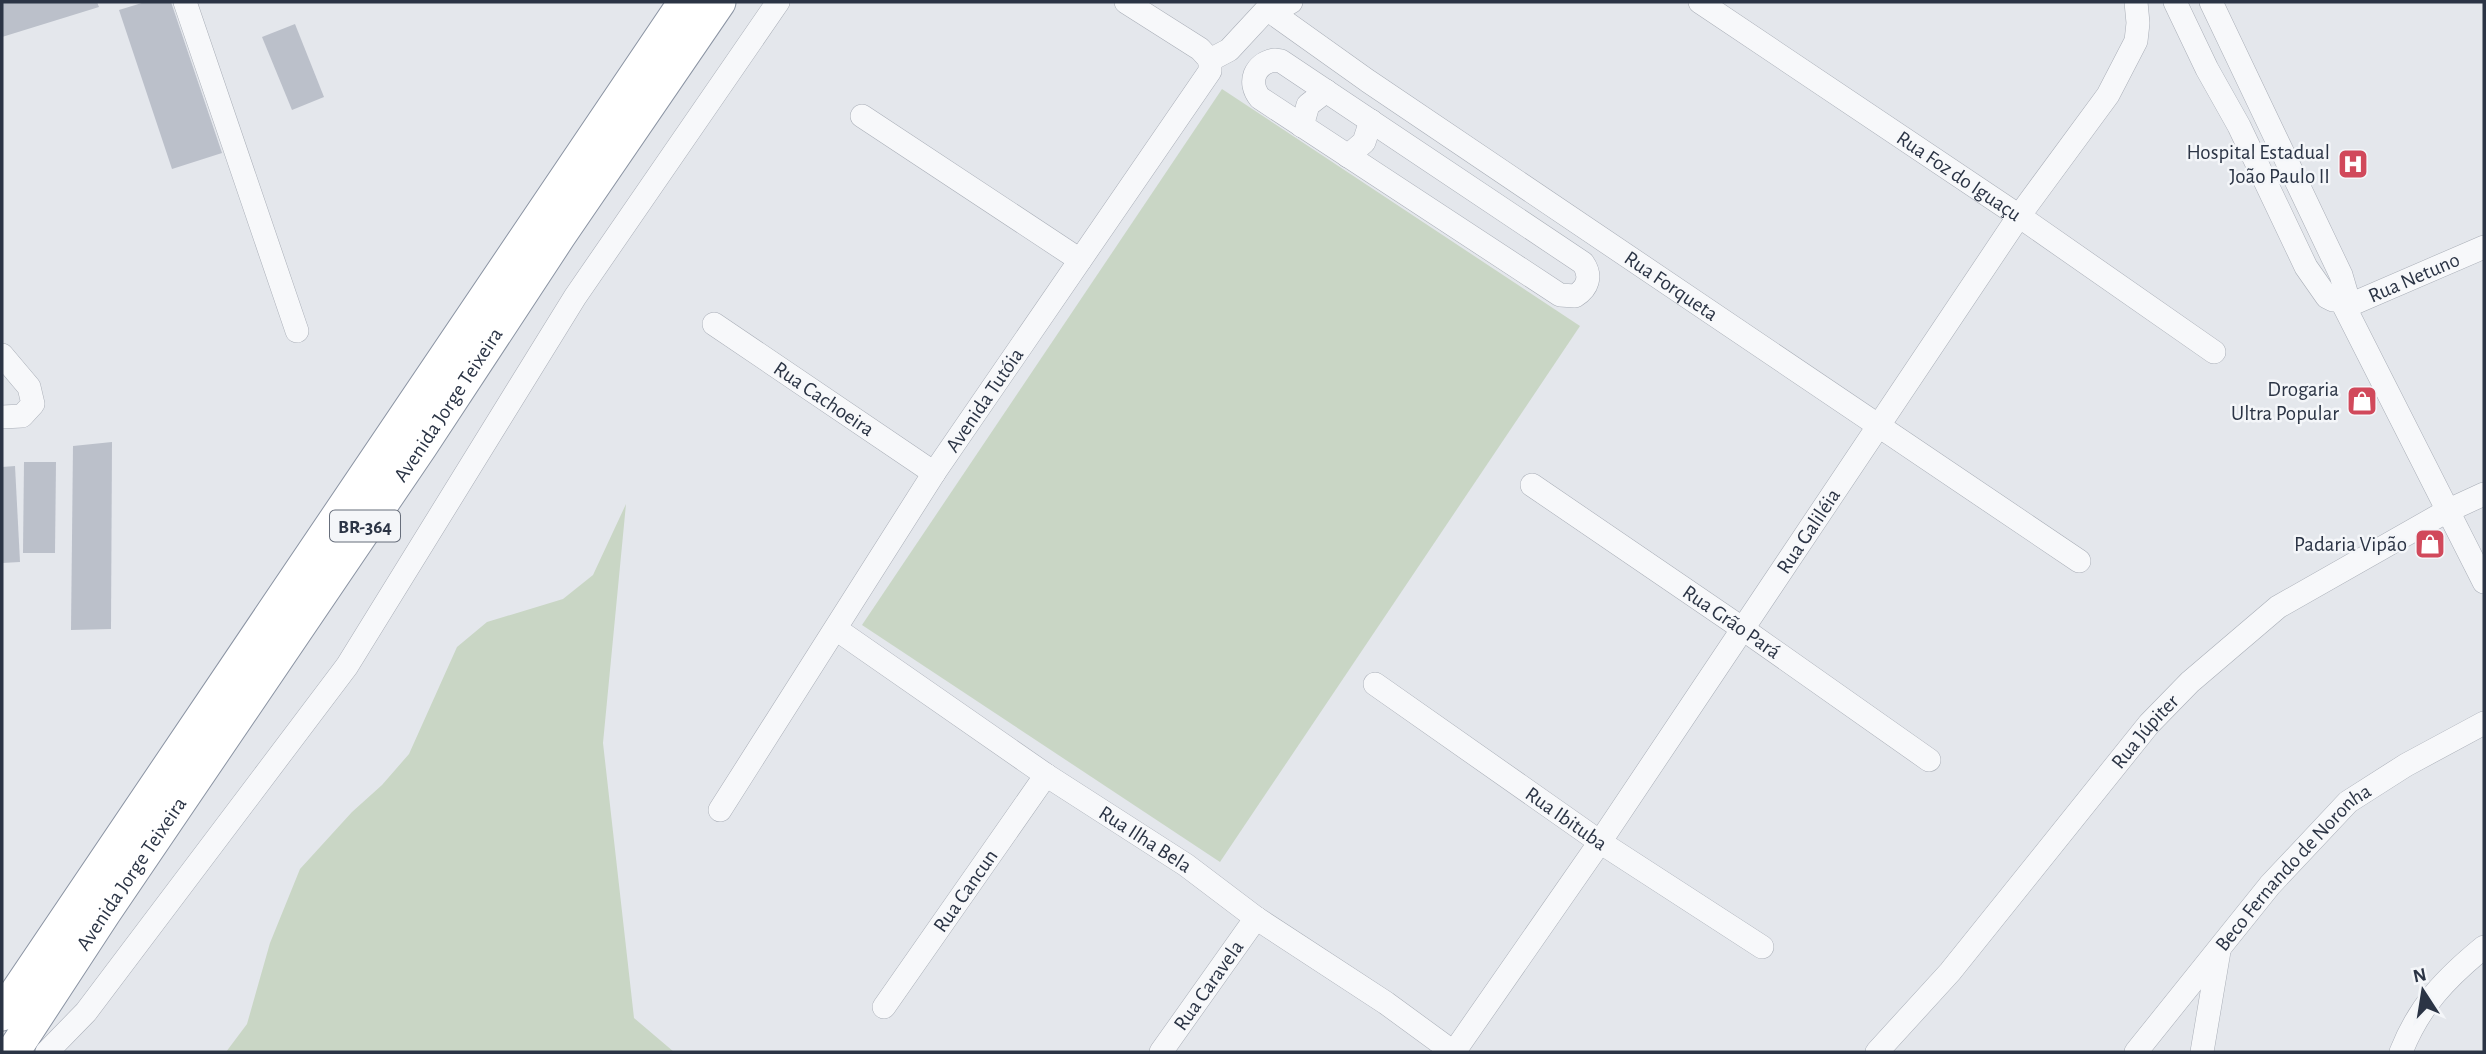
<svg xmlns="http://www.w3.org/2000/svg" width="2486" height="1054" font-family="'Alegreya Sans',sans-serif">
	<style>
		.green { fill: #c9d6c5 }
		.building { fill: #bbc0ca }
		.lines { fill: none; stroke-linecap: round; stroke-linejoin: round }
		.minor-casing { stroke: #a9aeb7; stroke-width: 24 }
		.highway-casing { stroke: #8b94a3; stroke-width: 35 }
		.minor { stroke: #f7f8fa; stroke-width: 23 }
		.highway { stroke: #fff; stroke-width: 33 }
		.labels { text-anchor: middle; stroke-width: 5; stroke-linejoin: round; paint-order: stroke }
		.shield { fill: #f4f6f9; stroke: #676e7b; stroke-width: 2 }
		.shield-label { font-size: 19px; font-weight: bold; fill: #2b3445 }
		.poi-label { font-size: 21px; fill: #2b3445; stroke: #f4f6f9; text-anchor: end }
		.street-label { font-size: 21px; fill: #2b3445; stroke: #f4f6f9 }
	</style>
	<rect width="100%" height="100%" fill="#e4e7ec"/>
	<!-- green -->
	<g class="green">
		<polygon points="1222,89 1580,326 1220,862 862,625"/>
		<polygon points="626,504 603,743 634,1018 674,1052 226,1052 247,1024 270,943 300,869 352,812 382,785 409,754 457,647 487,622 563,599 593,575"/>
	</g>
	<!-- building -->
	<g class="building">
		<polygon points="2,2 97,2 99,7 2,37"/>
		<polygon points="145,2 171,2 222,153 172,169 119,10"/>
		<polygon points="295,24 324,97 292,110 262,37"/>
		<polygon points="112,442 111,629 71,630 73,446"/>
		<polygon points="24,462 56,462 55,553 23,553"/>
		<polygon points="15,466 20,562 2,563 2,467"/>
	</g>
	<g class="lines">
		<!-- minor casing -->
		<g class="minor-casing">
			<g id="minor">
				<polyline points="185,2 297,331"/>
				<polyline points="1126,2 1200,49 1210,60"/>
				<path id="s1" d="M 1700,2 L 2019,216 L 2214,352"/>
				<polyline points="2175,2 2207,69 2239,126 2306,267 2327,297 2333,300 2341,300"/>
				<polyline points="2211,2 2341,275 2346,292 2341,300"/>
				<path id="s2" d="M 1267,9 L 1368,81 L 2079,561"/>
				<polyline points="1210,60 1229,50 1267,9 1281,8 1291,2"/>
				<path d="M 1274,60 L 1281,61 L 1583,263 C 1592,276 1588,288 1575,296 L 1560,295 L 1260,98 C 1247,82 1255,64 1274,60 Z"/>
				<polyline points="862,116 1080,260"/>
				<polyline points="1302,126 1308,105 1326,91"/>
				<polyline points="1348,156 1364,142 1371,121"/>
				<polyline points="2341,300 2484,582"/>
				<path id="s3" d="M 2345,307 L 2484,247"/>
				<path id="s4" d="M 714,324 L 934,473"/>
				<polyline points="2,355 29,387 33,404 22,416 2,417"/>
				<path id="s5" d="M 1532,485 L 1743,629 L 1929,760"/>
				<path id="s6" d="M 836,629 L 1046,775 L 1186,865 L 1256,918 L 1386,1003 L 1453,1052"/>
				<path id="s7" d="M 1375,684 L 1600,842 L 1762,947"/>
				<path id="s8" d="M 720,810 L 934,473 L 1210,71 L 1210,60"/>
				<path id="s9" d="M 884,1007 L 1046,775"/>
				<polyline points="47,1052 86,1012 347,666 575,297 778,2"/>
				<path id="s10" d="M 1161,1052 L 1256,918"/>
				<path id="s11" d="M 1454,1052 L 1600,842 L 2019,216 L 2108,95 L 2136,41 L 2138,23 L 2136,2"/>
				<path id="s12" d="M 1877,1052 L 1950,972 L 2149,724 L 2190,682 L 2278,607 L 2447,511 L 2484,494"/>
				<path id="s13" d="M 2136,1052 L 2270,885 L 2348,802 L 2406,765 L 2484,723"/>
				<polyline points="2202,1052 2219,951"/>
				<path d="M 2401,1052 C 2419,1006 2446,978 2484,947"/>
			</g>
		</g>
		<!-- highway casing -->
		<g class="highway-casing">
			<g id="highway">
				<polyline points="2,1014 685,2"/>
				<path id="s14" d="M 13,1052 L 104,913 L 421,446 L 559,236 L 719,2"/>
			</g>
		</g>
		<!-- minor -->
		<use href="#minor" class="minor"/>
		<!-- highway -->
		<use href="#highway" class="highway"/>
	</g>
	<!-- icons -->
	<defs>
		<g id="hospital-square" transform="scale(1.575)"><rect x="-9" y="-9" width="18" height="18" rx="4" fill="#d1495b" stroke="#f4f6f9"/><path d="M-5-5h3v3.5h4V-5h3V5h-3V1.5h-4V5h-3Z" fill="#fff"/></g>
		<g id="shop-square" transform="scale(1.575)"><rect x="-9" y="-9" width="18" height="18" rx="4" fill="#d1495b" stroke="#f4f6f9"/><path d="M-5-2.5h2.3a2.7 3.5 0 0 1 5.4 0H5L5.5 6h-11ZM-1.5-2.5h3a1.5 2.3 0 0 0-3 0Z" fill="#fff"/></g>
	</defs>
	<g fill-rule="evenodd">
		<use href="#hospital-square" x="2353" y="164"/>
		<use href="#shop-square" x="2362" y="401"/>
		<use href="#shop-square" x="2430" y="544"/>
	</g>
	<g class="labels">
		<!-- shield labels -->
		<rect class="shield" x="330" y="510.5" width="70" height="31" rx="5"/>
		<g class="shield-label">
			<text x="365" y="533">BR-364</text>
		</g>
		<!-- poi labels -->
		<g class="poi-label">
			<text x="2330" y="159">Hospital Estadual<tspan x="2330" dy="24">João Paulo II</tspan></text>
			<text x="2339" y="396">Drogaria<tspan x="2339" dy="24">Ultra Popular</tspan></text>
			<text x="2407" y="551">Padaria Vipão</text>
		</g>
		<!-- street labels -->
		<g class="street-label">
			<text dy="7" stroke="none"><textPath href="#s1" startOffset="312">Rua Foz do Iguaçu</textPath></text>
			<text dy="7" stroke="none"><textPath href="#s3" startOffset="75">Rua Netuno</textPath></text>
			<text dy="7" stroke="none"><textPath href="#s2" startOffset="490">Rua Forqueta</textPath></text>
			<text dy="7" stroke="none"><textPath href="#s4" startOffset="133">Rua Cachoeira</textPath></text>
			<text dy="7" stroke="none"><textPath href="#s8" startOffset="488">Avenida Tutóia</textPath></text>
			<text dy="7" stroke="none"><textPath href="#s14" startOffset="780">Avenida Jorge Teixeira</textPath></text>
			<text dy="7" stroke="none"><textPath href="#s11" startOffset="630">Rua Galiléia</textPath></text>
			<text dy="7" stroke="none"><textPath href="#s5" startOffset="242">Rua Grão Pará</textPath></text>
			<text dy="7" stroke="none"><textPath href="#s12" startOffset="418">Rua Júpiter</textPath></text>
			<text dy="7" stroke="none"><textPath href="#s7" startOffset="234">Rua Ibituba</textPath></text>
			<text dy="7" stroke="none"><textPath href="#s6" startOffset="374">Rua Ilha Bela</textPath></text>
			<text dy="7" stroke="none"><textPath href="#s13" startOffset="243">Beco Fernando de Noronha</textPath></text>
			<text dy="7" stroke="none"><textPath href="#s14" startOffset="214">Avenida Jorge Teixeira</textPath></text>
			<text dy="7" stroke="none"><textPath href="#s9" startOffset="142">Rua Cancun</textPath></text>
			<text dy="7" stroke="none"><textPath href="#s10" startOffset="82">Rua Caravela</textPath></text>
		</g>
	</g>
	<!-- border -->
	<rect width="2486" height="1054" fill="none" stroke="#2b3445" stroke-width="7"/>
	<!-- north arrow -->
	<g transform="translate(2423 991) rotate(348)" stroke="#f4f6f9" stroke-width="5" paint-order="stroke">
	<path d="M0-5L12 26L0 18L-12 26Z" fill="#2b3445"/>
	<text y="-10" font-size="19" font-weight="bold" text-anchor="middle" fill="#2b3445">N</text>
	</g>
</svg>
